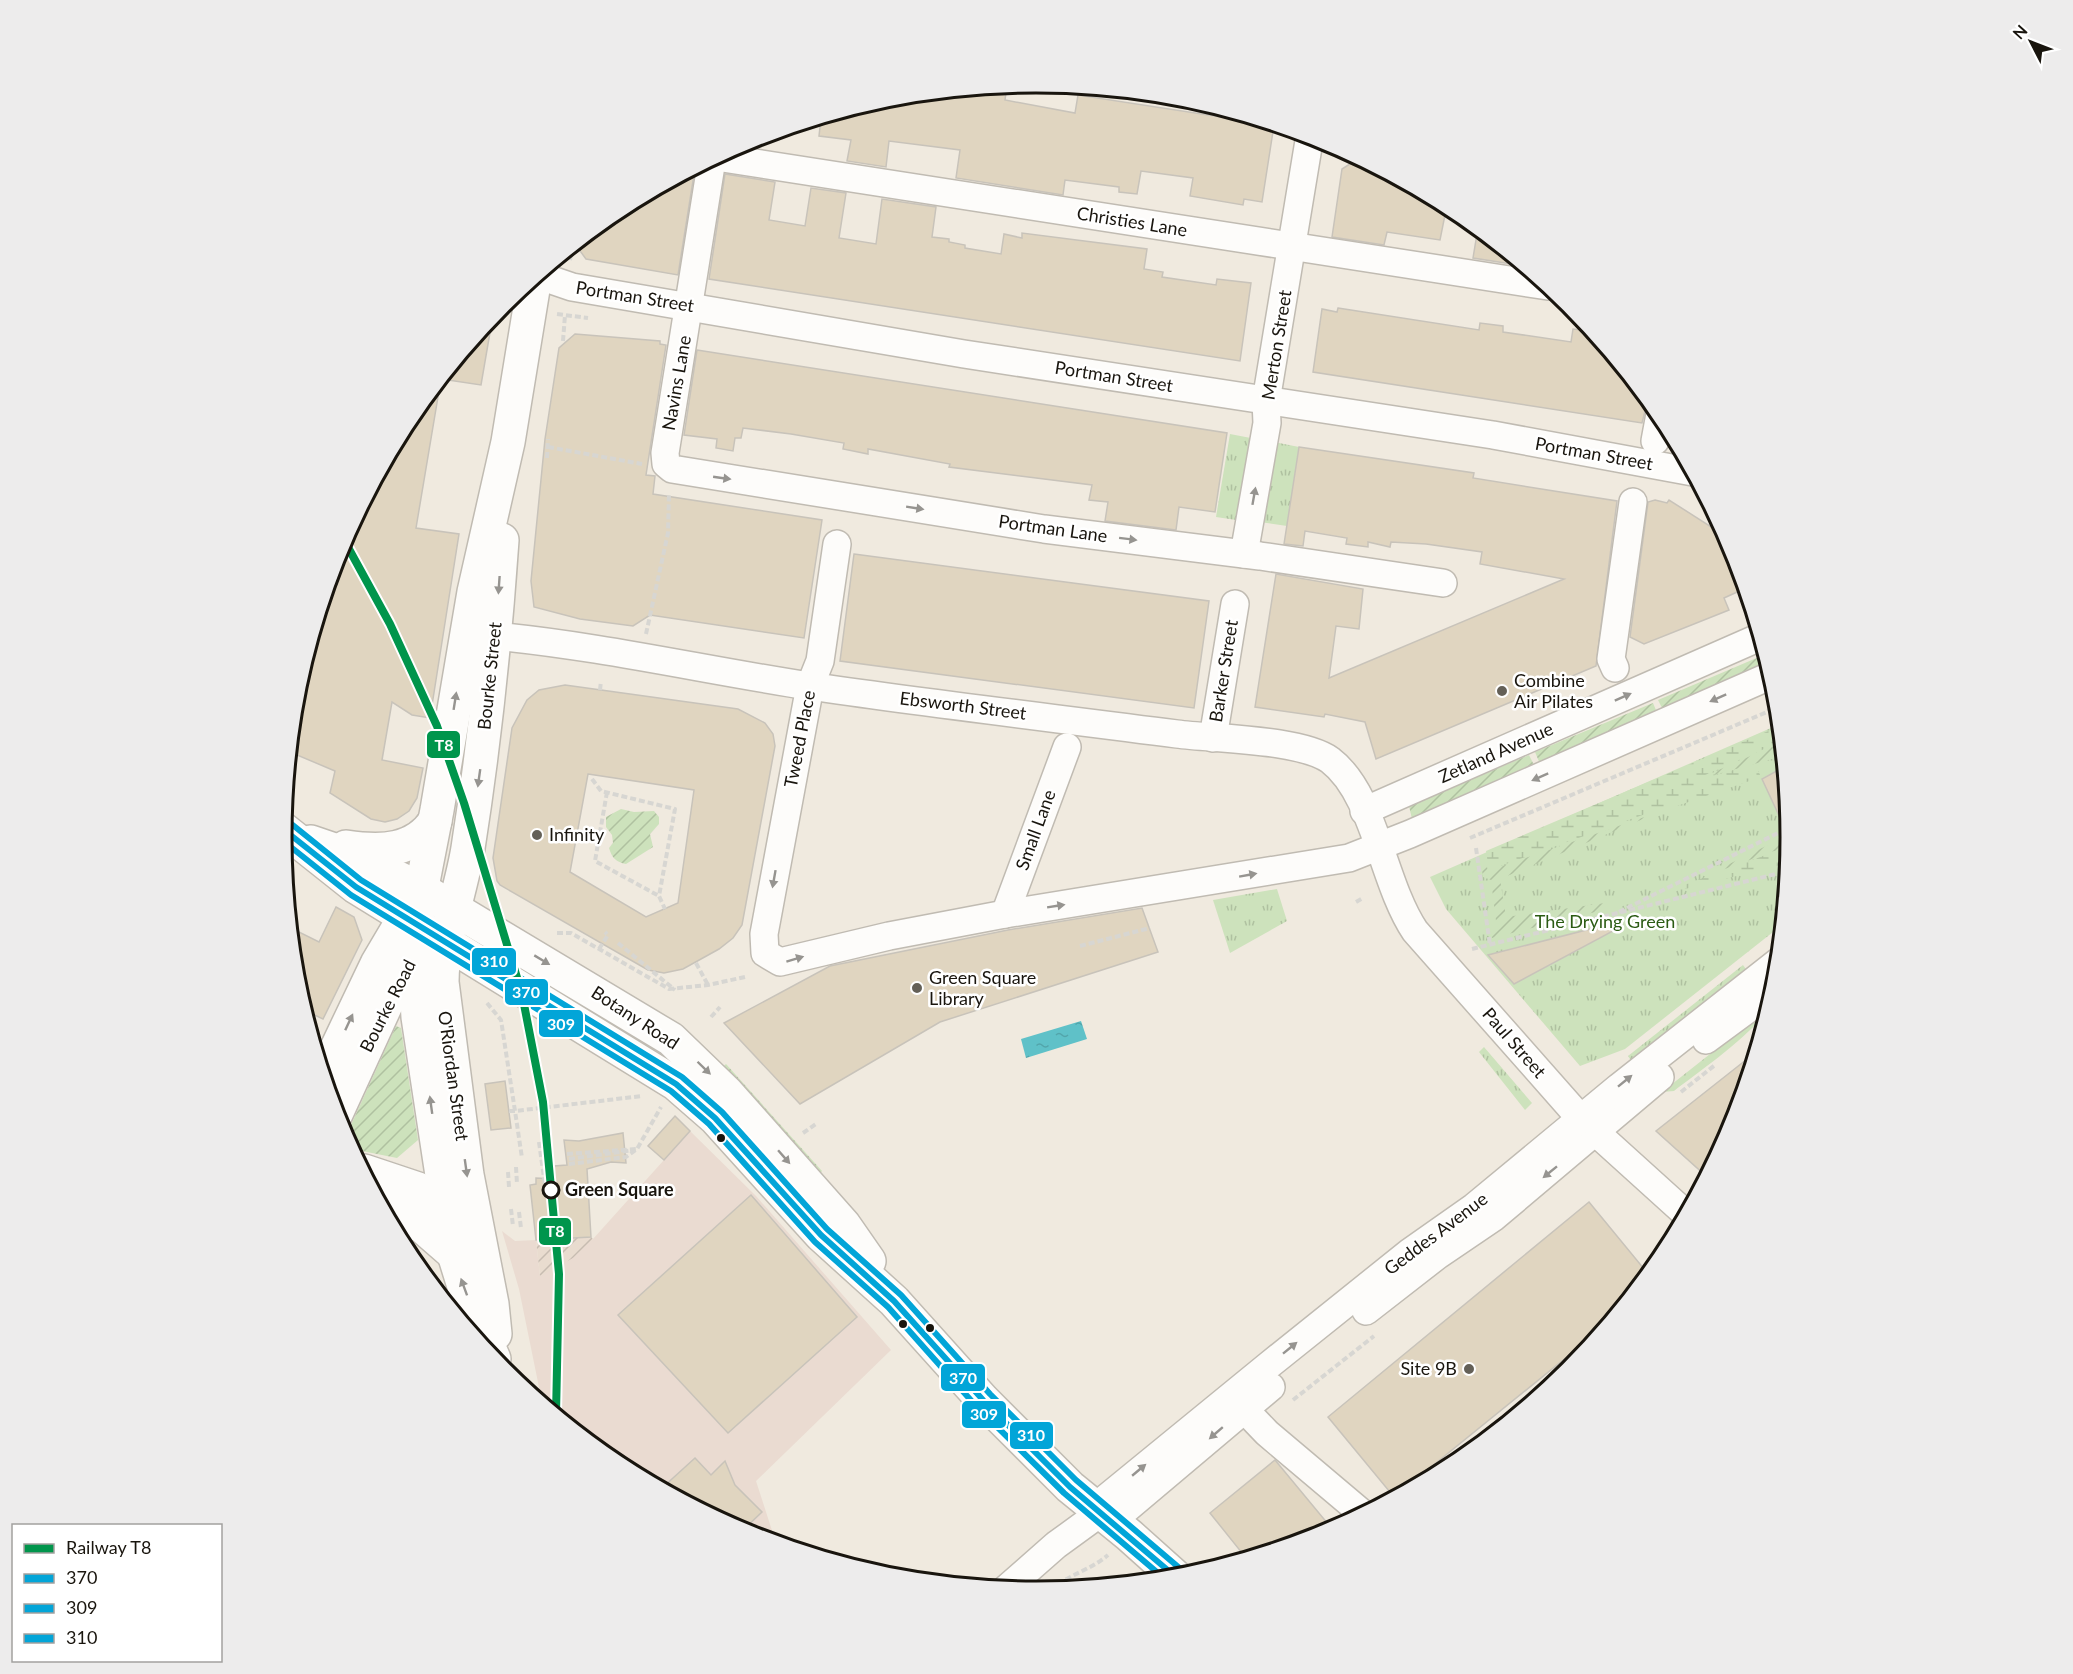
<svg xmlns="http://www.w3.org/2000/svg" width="2073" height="1674" font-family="Lato,sans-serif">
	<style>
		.commercial { fill: #eadbd1 }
		.industrial { fill: url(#industrial-furrows) }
		.grass { fill: url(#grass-tufts) }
		.wetland { fill: url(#wetland-marsh) }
		.garden { fill: url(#garden-furrows) }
		.water { fill: url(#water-ripples) }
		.building { fill: #e0d5c0; stroke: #c8c3ba; stroke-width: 1.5; fill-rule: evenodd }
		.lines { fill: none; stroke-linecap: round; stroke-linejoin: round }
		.minor-casing { stroke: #c0bbb2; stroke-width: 30 }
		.major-casing { stroke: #c0bbb2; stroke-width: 36 }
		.path { stroke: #d7d6d2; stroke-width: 4; stroke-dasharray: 6 3; stroke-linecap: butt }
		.minor { stroke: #fdfcfa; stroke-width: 27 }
		.major { stroke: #fdfcfa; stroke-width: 33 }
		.bus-1-casing { stroke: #fff; stroke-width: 10 }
		.bus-2-casing { stroke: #fff; stroke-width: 10 }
		.bus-3-casing { stroke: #fff; stroke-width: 10 }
		.bus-1 { stroke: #02a5d8; stroke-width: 6 }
		.bus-2 { stroke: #02a5d8; stroke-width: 6 }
		.bus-3 { stroke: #02a5d8; stroke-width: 6 }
		.rail-1-casing { stroke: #fff; stroke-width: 12 }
		.rail-1 { stroke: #00954c; stroke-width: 8 }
		.oneway { fill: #969490 }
		.poi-dot { fill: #646057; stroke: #fff; stroke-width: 2 }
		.bus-dot { fill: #19150e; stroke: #fff; stroke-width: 2 }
		.stop-dot { fill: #fff; stroke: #19150e; stroke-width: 3 }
		.labels { text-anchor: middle; stroke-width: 5; stroke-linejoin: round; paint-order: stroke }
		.street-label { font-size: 18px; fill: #19150e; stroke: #fff }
		.poi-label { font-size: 18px; fill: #19150e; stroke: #fff; text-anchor: start }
		.park-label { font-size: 18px; fill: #2b5b13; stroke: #fff }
		.stop-label { font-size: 18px; font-weight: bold; fill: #19150e; stroke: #fff; text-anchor: start }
		.rim { fill: none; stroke: #19150e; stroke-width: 3 }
		.line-badge { stroke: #fff; stroke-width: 2 }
		.badge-label { font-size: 16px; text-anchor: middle; font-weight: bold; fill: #fff }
	</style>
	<defs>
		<pattern id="industrial-furrows" width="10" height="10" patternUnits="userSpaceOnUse" patternTransform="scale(1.5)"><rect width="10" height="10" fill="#e9dccf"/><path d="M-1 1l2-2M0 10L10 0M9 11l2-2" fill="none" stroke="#c7bcb1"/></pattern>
		<pattern id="grass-tufts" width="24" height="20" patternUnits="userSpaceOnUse" patternTransform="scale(1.5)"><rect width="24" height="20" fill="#cde2bc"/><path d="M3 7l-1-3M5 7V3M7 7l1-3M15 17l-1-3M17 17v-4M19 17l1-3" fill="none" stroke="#afc1a0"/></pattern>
		<pattern id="wetland-marsh" width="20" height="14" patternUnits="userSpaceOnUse" patternTransform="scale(1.5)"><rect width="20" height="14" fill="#cde2bc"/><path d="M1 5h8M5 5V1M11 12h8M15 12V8" fill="none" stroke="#afc1a0"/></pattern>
		<pattern id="garden-furrows" width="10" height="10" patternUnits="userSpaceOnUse" patternTransform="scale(1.5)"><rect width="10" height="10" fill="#cde2bc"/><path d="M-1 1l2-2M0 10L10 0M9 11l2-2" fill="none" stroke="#afc1a0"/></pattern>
		<pattern id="water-ripples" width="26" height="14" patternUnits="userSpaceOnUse" patternTransform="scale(1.5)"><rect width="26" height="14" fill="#5fc1c8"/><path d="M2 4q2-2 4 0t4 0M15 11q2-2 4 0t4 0" fill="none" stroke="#52a5ab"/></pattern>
	</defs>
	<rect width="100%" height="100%" fill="#f0eadf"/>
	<!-- commercial -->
	<polygon class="commercial" points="690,1131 756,1196 891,1350 756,1481 776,1543 747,1534 617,1464 542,1402 519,1289 502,1231 515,1241 536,1240 540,1276 593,1239"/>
	<!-- industrial -->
	<polygon class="industrial" points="591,1237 593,1239 573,1258 540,1276 536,1240"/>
	<!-- grass -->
	<g class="grass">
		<polygon points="1230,434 1256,439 1243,521 1216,517"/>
		<polygon points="1274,442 1299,447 1287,526 1260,522"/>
		<polygon points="1780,724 1791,837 1782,925 1625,1049 1580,1066 1446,909 1430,877"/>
		<polygon points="1277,889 1287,921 1230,953 1213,900"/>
		<polygon points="1743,965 1748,972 1632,1062 1628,1056"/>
		<path d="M 1771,1002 C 1763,1028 1698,1072 1674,1091 L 1662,1092 L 1734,1035 Z"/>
		<polygon points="1484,1047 1532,1103 1525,1110 1479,1052"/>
	</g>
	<!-- wetland -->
	<g class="wetland">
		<polygon points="1780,726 1782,741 1687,783 1755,764 1761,777 1677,806 1662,808 1489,870 1486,851"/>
		<polygon points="1790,846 1788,863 1685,889 1684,885"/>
	</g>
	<!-- garden -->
	<g class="garden">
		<polygon points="1766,654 1769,666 1664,712 1658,700"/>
		<polygon points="1653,703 1658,715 1540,764 1535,752"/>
		<polygon points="1782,742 1783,756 1714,775 1712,773"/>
		<polygon points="1529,755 1535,767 1412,819 1409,806"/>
		<path d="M 621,809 L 634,812 L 654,811 L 659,817 L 659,824 L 650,834 L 653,847 L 626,864 C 616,862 612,858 609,848 L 613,843 L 612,835 L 606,827 L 606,817 Z"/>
		<polygon points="1662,811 1500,879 1506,917 1605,903 1607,909 1492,938 1491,928 1496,921 1491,880 1483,877 1482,870 1487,867 1488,871"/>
		<polygon points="1791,834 1790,845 1722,870 1721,868"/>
		<polygon points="396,1026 401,1028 418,1140 397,1158 352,1149 346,1136"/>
		<polygon points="726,1064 822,1171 818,1176 723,1067"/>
	</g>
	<!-- water -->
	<polygon class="water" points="1081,1021 1087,1039 1026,1058 1021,1039"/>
	<!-- building -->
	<g class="building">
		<polygon points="1007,85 1005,100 1075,113 1078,95 1274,125 1262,202 1244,199 1243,205 1190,196 1193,178 1141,171 1137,194 1119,192 1119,187 1065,180 1063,195 956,178 960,150 889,141 886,167 847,161 851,140 819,136 821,118 889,97"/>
		<polygon points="1359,158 1447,205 1440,240 1387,232 1384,245 1332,237 1342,169"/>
		<polygon points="695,168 678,275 586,259 575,244 618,209"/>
		<polygon points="725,174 775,182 769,220 805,226 811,188 846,193 839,238 876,244 882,199 936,207 932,237 949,239 949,242 965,245 965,248 1001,254 1004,234 1022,238 1022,233 1147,249 1144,269 1163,272 1162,277 1216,285 1217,279 1251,283 1240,361 709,279"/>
		<polygon points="1478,228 1504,249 1525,266 1473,258"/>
		<polygon points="1338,308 1479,330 1480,323 1503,326 1503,332 1571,342 1573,329 1592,331 1651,402 1645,411 1642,423 1313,372 1322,309 1337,312"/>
		<polygon points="493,315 481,385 441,379 468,346"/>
		<polygon points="575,334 660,341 660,344 666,345 646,475 655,476 653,494 822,520 804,638 650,615 633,626 580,619 534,607 531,581 545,439 559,348"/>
		<polygon points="697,350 1227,433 1215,512 1179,507 1176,530 1105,521 1108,502 1089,500 1092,485 949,467 950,464 868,449 868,454 843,449 844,443 791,434 743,428 741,438 735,438 733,451 716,448 717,439 684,435"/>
		<polygon points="441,379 416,528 459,534 430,718 412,715 392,702 382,760 423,768 417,798 409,811 397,819 385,822 371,819 330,793 335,771 290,752 297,689 340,548 409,418"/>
		<polygon points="1299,447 1474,473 1473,478 1617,501 1596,666 1376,759 1365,722 1325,714 1324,717 1255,707 1276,574 1363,589 1359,629 1336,626 1329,678 1564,579 1480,564 1482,552 1426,544 1391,542 1390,547 1368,542 1368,547 1346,544 1347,538 1305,531 1303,546 1284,544"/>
		<polygon points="1655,500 1667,503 1669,500 1727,537 1746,588 1724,598 1729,610 1644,644 1630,637 1648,502"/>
		<polygon points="854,554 1209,601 1194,708 840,661"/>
		<path d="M 565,685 L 738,709 L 765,723 L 773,734 L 775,746 L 742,925 L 733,938 L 719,949 L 683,969 L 664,973 L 648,970 L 500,885 L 497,881 L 493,858 L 512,728 L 527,700 L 539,690 ZM 588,774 L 694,790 L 678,903 L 646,917 L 570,872 Z"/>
		<polygon points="1784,767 1791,834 1788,835 1762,779"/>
		<polygon points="336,907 354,917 362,940 323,1019 304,1010 296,984 291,928 319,942"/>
		<polygon points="1142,908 1158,952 940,1022 800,1104 724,1023 830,966 1008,930"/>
		<polygon points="1610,924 1613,931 1514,984 1488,955"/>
		<polygon points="1756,1052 1733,1126 1706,1176 1656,1131"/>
		<polygon points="505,1081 511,1128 491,1130 485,1084"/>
		<polygon points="675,1116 690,1131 664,1160 648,1146"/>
		<polygon points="623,1133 626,1163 611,1162 587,1169 591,1237 536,1240 530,1185 536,1184 536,1178 555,1179 554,1166 567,1165 564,1140 579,1141"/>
		<polygon points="751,1195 857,1317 728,1433 618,1315"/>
		<polygon points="1589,1202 1649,1275 1610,1322 1394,1497 1328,1417"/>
		<polygon points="695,1458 711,1475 725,1461 735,1485 762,1512 742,1531 662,1488"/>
		<polygon points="1275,1460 1333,1530 1246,1558 1210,1513"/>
	</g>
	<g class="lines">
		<!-- minor casing -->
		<g class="minor-casing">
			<g id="minor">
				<polyline points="716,157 1548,286"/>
				<polyline points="712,159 665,453 666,464 672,469 1044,529 1260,556 1443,583"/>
				<polyline points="537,275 572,287 964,354 1493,435 1693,472"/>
				<polyline points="1655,441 1660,414"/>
				<polyline points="837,544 820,661 810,686 764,934 765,953 780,962 889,936 1005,914 1349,858 1410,834 1772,675"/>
				<polyline points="1244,554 1267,423 1266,401 1310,135"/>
				<path d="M 495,636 C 600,646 705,670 809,686 C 932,704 1054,718 1177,734 C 1215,739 1300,739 1330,760 C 1375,794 1382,882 1415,931 L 1581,1119 L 1686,1214"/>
				<polyline points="1615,668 1611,659 1633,502"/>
				<polyline points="1213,738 1235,604"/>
				<polyline points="1364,811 1760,637"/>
				<polyline points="1005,914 1067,747"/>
				<polyline points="1706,1040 1775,989"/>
				<polyline points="1366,1311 1438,1255 1494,1217 1660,1077"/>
				<polyline points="1244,1409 1267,1433 1363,1514"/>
				<polyline points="1094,1508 1269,1365 1410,1252 1474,1207 1619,1087 1779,961"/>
				<polyline points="1112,1521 1271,1387"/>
				<polyline points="1006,1589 1056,1545 1100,1513"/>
			</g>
		</g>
		<!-- major casing -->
		<g class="major-casing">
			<g id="major">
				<polyline points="283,829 356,887 676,1084 715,1118 821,1235 894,1301 983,1400 1070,1487 1129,1535 1177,1578"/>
				<polyline points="311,842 352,856 421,889 671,1039 727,1093 844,1225 869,1261"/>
				<path d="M 346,847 C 380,852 415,852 435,821"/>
				<polyline points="324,1075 377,964 416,898"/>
				<polyline points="336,1114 395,985 414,954"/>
				<polyline points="364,1171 418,1189 459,1214"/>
				<polyline points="381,1204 423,1227 454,1254"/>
				<path d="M 495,1334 L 492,1304 L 467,1175 L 442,982 C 442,938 461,892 468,848 C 484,746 495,643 502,540"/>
				<polyline points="494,1359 467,1296 454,1254 418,1017 414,954 418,907 437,810 474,592 508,442 535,277"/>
			</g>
		</g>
		<!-- path -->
		<g class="path">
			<polyline points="570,260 573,246"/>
			<polyline points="557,314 588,318"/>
			<polyline points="563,341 565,315"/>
			<polyline points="548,447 642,464"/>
			<polyline points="547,458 548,439"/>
			<polyline points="646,634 668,533 669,494"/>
			<polyline points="600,690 601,681"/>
			<polyline points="592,779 601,791 675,809 659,896 665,909"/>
			<polyline points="607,792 595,861 659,896"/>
			<polyline points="1470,838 1767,712 1775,703"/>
			<polyline points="1476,848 1490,945"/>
			<polyline points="1356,902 1363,898"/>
			<polyline points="1619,912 1790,827"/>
			<polyline points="557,933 571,933 669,989 708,985 745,977"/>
			<polyline points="618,943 675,990"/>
			<polyline points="1080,946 1150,928"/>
			<polyline points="599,949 608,935 605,932"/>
			<polyline points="1472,949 1788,871"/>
			<polyline points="696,963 708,985"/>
			<polyline points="487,1003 501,1020 515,1111 642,1096"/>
			<polyline points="711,1017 720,1007"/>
			<polyline points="1681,1092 1715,1065"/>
			<polyline points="509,1111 515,1111 522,1158"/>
			<polyline points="803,1133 816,1124"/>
			<polyline points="539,1142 545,1185"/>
			<polyline points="544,1142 549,1185"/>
			<polyline points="567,1154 637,1149"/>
			<polyline points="569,1159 634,1150"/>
			<polyline points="569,1164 626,1157 637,1149 661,1107"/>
			<polyline points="516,1167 517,1184"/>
			<polyline points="508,1172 509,1187"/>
			<polyline points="511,1209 513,1226"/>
			<polyline points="519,1212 521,1228"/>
			<polyline points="1293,1400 1374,1336"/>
			<path d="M 1051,1590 C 1069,1574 1091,1570 1108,1555"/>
		</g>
		<!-- minor -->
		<use href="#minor" class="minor"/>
		<!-- major -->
		<use href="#major" class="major"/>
		<!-- bus-1 casing -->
		<g class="bus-1-casing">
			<polyline id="bus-1" points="283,829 356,887 676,1084 715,1118 821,1235 894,1301 983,1400 1070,1487 1177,1578"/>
		</g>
		<!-- bus-2 casing -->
		<g class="bus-2-casing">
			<polyline id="bus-2" points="282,840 351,895 671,1091 709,1124 815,1242 888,1307 976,1406 1064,1493 1165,1579"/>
		</g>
		<!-- bus-3 casing -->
		<g class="bus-3-casing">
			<polyline id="bus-3" points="289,822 361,880 682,1077 722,1112 827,1229 901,1295 990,1394 1076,1480 1183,1571"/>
		</g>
		<!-- bus-1 -->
		<use href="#bus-1" class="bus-1"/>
		<!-- bus-2 -->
		<use href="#bus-2" class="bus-2"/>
		<!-- bus-3 -->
		<use href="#bus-3" class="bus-3"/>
		<!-- rail-1 casing -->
		<g class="rail-1-casing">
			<polyline id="rail-1" points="344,540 390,624 437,726 464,803 522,994 543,1102 559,1274 556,1414"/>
		</g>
		<!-- rail-1 -->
		<use href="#rail-1" class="rail-1"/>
	</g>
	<!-- one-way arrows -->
	<defs><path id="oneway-solid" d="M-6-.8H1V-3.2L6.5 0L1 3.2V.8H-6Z" transform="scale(1.5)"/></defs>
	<g class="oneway">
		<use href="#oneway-solid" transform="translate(722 478) rotate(8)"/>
		<use href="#oneway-solid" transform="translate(1254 496) rotate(-80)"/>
		<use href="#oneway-solid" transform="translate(915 508) rotate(9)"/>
		<use href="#oneway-solid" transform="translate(1128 539) rotate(7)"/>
		<use href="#oneway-solid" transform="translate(499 585) rotate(94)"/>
		<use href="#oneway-solid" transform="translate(1623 697) rotate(-24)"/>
		<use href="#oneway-solid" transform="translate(1718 698) rotate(156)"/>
		<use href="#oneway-solid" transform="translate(455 701) rotate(-81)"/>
		<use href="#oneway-solid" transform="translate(1540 777) rotate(156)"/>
		<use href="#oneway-solid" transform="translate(479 778) rotate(98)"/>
		<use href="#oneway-solid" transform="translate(1248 875) rotate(-10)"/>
		<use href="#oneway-solid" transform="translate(774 879) rotate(100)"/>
		<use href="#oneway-solid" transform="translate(1056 906) rotate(-9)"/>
		<use href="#oneway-solid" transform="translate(795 959) rotate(-17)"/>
		<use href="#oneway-solid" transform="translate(542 960) rotate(31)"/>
		<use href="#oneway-solid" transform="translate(349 1022) rotate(-65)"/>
		<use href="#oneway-solid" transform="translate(704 1068) rotate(44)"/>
		<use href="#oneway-solid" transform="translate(1625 1081) rotate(-39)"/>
		<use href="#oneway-solid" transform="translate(431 1105) rotate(-98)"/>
		<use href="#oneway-solid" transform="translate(784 1157) rotate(49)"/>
		<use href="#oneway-solid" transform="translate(466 1168) rotate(82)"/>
		<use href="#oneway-solid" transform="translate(1550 1172) rotate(141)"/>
		<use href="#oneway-solid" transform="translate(464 1287) rotate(-110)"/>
		<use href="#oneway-solid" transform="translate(1290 1348) rotate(-39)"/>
		<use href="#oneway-solid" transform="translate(1216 1433) rotate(139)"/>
		<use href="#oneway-solid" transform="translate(1139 1470) rotate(-40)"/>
	</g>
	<!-- markers -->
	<g class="poi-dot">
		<circle cx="1502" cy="691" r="6"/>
		<circle cx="537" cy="835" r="6"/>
		<circle cx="917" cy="988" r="6"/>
		<circle cx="1469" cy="1369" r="6"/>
	</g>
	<g class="bus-dot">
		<circle cx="721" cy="1138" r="5"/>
		<circle cx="903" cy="1324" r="5"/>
		<circle cx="930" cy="1328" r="5"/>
	</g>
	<circle class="stop-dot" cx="551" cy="1190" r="8"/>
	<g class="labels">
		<!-- street labels -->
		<g class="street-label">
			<text transform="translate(1132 222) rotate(9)" y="6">Christies Lane</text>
			<text transform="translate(635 297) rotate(9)" y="6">Portman Street</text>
			<text transform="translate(1277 345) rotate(-81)" y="6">Merton Street</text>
			<text transform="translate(1114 377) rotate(9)" y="6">Portman Street</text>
			<text transform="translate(677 383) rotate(-80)" y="6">Navins Lane</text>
			<text transform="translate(1594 454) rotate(10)" y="6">Portman Street</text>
			<text transform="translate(1053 529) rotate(8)" y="6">Portman Lane</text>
			<text transform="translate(1224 671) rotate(-81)" y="6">Barker Street</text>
			<text transform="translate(490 676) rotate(-84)" y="6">Bourke Street</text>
			<text transform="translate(963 706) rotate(7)" y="6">Ebsworth Street</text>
			<text transform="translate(800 739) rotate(-79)" y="6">Tweed Place</text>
			<text transform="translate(1496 753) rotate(-24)" y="6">Zetland Avenue</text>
			<text transform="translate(1036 830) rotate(-70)" y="6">Small Lane</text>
			<text transform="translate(388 1006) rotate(-63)" y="6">Bourke Road</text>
			<text transform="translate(635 1018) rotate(33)" y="6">Botany Road</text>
			<text transform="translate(1514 1043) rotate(49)" y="6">Paul Street</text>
			<text transform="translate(453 1076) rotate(82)" y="6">O'Riordan Street</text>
			<text transform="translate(1436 1234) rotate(-37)" y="6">Geddes Avenue</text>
		</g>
		<!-- poi labels -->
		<g class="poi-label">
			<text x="1514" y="687">Combine<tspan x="1514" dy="21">Air Pilates</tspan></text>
			<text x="549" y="841">Infinity</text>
			<text x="929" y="984">Green Square<tspan x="929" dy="21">Library</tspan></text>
			<text x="1457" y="1375" text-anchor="end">Site 9B</text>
		</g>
		<!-- park labels -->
		<g class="park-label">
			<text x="1605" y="928">The Drying Green</text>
		</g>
		<!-- stop labels -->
		<g class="stop-label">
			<text x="565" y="1196">Green Square</text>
		</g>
	</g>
	<!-- crop -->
	<path d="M0 0H2073V1674H0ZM292 837a744 744 0 1 1 1488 0a744 744 0 1 1-1488 0Z" fill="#edecec" fill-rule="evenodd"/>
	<path class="rim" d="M292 837a744 744 0 1 1 1488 0a744 744 0 1 1-1488 0Z"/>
	<g class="line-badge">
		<rect x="426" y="730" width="35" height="29" rx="6" fill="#00954c"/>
		<rect x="471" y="947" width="46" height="29" rx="6" fill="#02a5d8"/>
		<rect x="504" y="978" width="45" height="28" rx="6" fill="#02a5d8"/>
		<rect x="538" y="1009" width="46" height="29" rx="6" fill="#02a5d8"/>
		<rect x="538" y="1217" width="34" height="29" rx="6" fill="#00954c"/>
		<rect x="940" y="1363" width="46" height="29" rx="6" fill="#02a5d8"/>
		<rect x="961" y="1400" width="46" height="29" rx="6" fill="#02a5d8"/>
		<rect x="1009" y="1421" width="45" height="29" rx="6" fill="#02a5d8"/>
	</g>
	<g class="badge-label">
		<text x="444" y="751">T8</text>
		<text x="494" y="967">310</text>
		<text x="526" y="998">370</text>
		<text x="561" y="1030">309</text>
		<text x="555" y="1237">T8</text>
		<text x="963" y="1384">370</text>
		<text x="984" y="1420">309</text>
		<text x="1031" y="1441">310</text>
	</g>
	<!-- legend -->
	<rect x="12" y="1524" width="210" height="138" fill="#ffffff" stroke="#a3a19f" stroke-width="1.5"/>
	<rect x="24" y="1544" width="30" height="9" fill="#00954c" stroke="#a3a19f" stroke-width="1.5"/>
	<text x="66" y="1554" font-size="18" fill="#19150e">Railway T8</text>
	<rect x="24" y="1574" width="30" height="9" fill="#02a5d8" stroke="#a3a19f" stroke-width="1.5"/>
	<text x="66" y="1584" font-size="18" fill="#19150e">370</text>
	<rect x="24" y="1604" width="30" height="9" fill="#02a5d8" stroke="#a3a19f" stroke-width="1.5"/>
	<text x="66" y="1614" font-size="18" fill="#19150e">309</text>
	<rect x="24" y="1634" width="30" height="9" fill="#02a5d8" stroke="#a3a19f" stroke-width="1.5"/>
	<text x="66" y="1644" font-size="18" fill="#19150e">310</text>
	<!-- north arrow -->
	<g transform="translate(2031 42) rotate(312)" stroke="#ffffff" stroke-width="4.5" paint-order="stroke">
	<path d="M0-4.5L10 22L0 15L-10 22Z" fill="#19150e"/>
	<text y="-9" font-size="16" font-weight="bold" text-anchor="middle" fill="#19150e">N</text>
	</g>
</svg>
